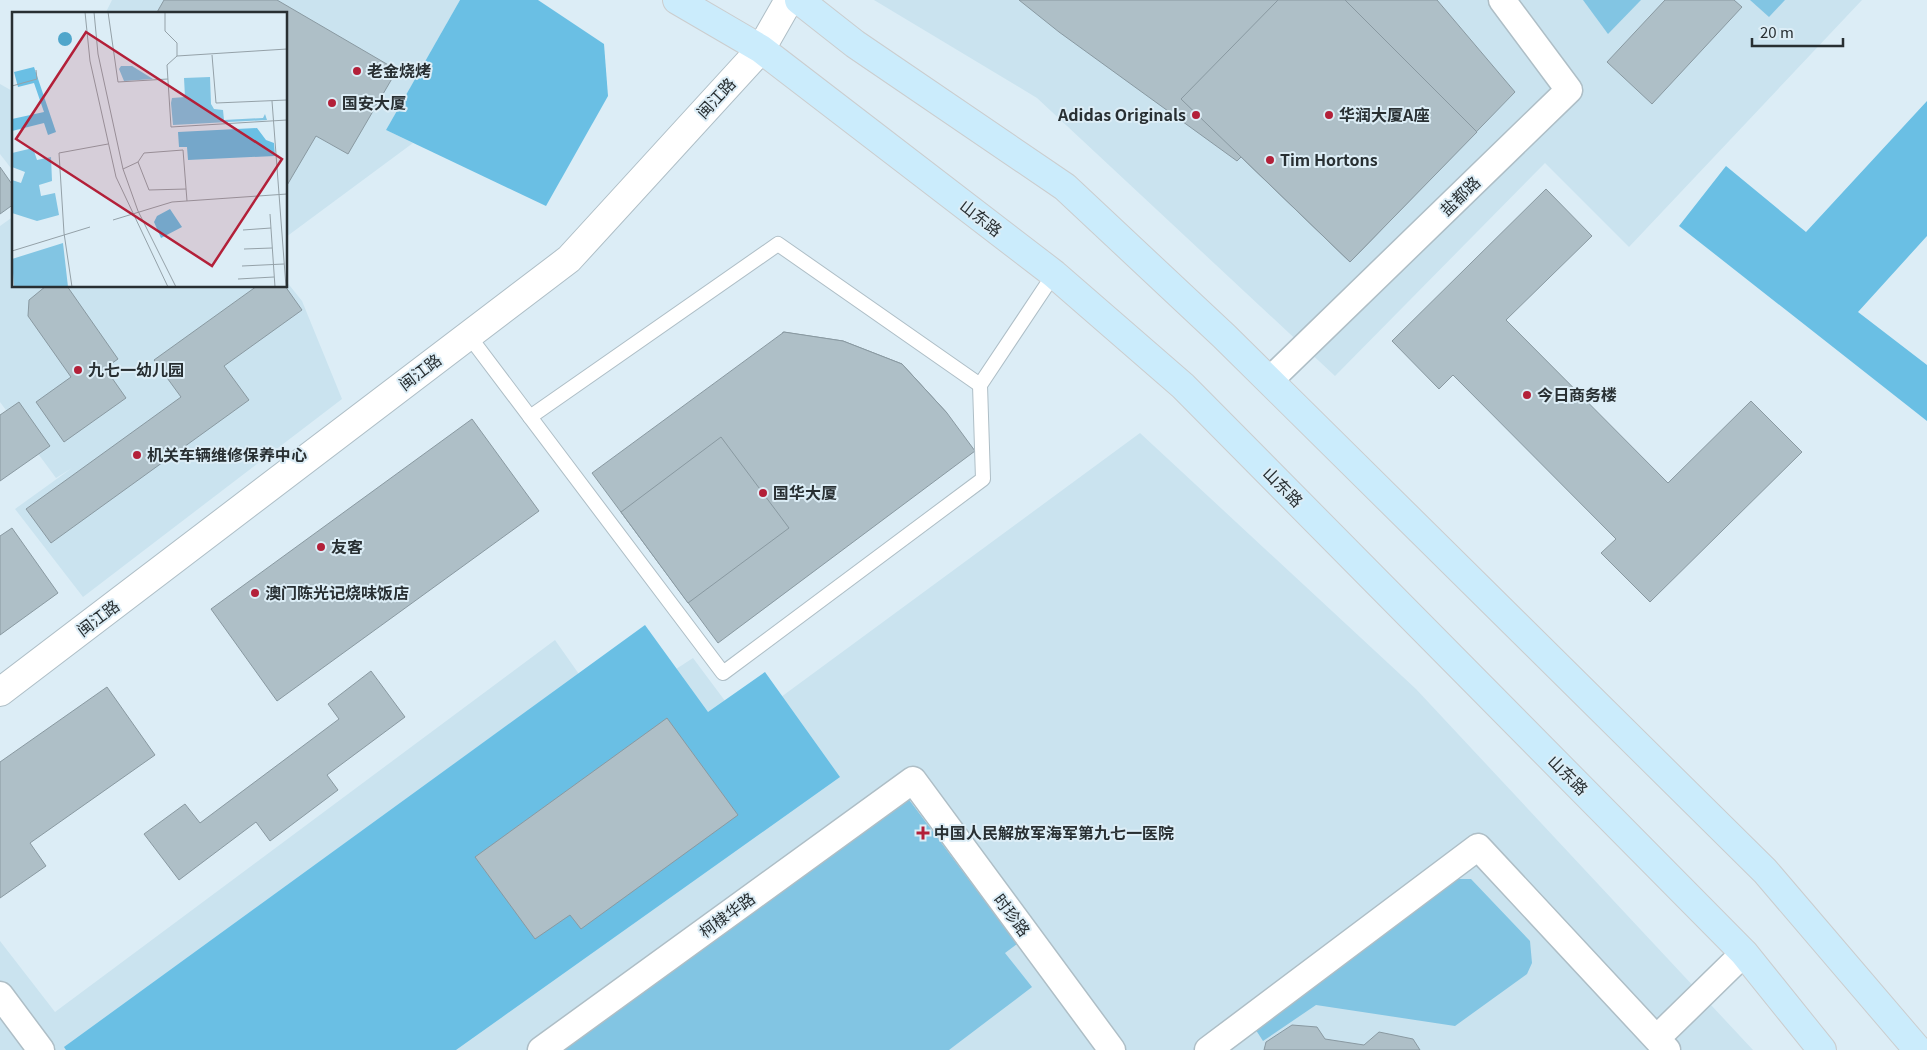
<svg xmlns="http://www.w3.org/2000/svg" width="1927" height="1050" font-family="Georgia,'Noto Sans SC',serif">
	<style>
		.built { fill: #cae3ef }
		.green { fill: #82c5e3 }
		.forest { fill: #6abfe4 }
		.building { fill: #aebfc7; stroke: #8999a1 }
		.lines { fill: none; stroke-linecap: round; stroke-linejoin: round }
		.service-casing { stroke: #aebec6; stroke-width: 16 }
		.minor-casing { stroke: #aebec6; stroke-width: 29 }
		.tertiary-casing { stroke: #aebec6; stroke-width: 30 }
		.primary-casing { stroke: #cbcdce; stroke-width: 30 }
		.service { stroke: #fff; stroke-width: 14 }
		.minor { stroke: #fff; stroke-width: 26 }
		.tertiary { stroke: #fff; stroke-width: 28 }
		.primary { stroke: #cbecfc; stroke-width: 28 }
		.poi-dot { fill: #b32039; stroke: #dcedf6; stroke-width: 2 }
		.labels { text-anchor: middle; stroke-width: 4; stroke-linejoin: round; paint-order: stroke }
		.poi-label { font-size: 16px; font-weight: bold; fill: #282f32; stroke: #dcedf6; text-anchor: start }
		.street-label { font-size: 16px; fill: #282f32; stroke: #dcedf6 }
		.inset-road { fill: none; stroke: #94a1a8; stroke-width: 1 }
		.view { fill: #b32039; fill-opacity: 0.15; stroke: #b32039; stroke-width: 2.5 }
		.inset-edge { fill: none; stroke: #282f32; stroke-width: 2.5 }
	</style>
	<rect width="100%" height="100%" fill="#dcedf6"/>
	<!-- built -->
	<g class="built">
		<polygon points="112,0 460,0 386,130 413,143 286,237 286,14 105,14"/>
		<polygon points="874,0 1862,0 1629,247 1545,163 1335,376 1037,98"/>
		<polygon points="0,84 14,92 14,172 0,154"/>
		<polygon points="14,216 14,286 286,286 286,281 302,301 342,399 83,597 15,509 72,468 56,478 0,402 0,226"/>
		<polygon points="1140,433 1416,689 1753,1050 0,1050 0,941 55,1012 555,640 607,714 693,658 743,725"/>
	</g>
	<!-- green -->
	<g class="green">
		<polygon points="1583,0 1641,0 1608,34"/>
		<polygon points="1750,0 1785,0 1769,17"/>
		<polygon points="907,797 1017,944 1005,953 1032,987 949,1050 561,1050"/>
		<polygon points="1458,879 1471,879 1530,941 1532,963 1527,974 1455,1026 1316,1005 1263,1041 1252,1024 1443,882"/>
	</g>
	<!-- forest -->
	<g class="forest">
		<polygon points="460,0 538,0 604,44 608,96 546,206 386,130"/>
		<polygon points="1927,101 1927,236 1858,312 1927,365 1927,421 1679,226 1726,166 1806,232"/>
		<polygon points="645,625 708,712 765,672 840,777 456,1050 66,1050 64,1047"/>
	</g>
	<!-- building -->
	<g class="building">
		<polygon points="164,0 277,0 397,70 348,154 316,136 286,187 286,14 156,14"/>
		<polygon points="1019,0 1437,0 1515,92 1350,262 1241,157 1237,161 1059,32"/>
		<polygon points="1278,0 1345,0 1477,132 1350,262 1181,99"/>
		<polygon points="1665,0 1734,0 1742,7 1652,104 1607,62"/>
		<polygon points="0,167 14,187 14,204 0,214"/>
		<polygon points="1546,189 1592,236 1506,320 1668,483 1751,401 1802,452 1650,602 1601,553 1616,539 1453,375 1439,389 1392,341"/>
		<polygon points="46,286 67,286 118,359 105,368 126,398 64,442 36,402 71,377 28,316 29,300"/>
		<polygon points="257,286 285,286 302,310 224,366 249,400 51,543 26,509 181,397 154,360"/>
		<polygon points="783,332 843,341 902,364 947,413 840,495 771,402 799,381 777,348"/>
		<polygon points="784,332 843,341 902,364 947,413 975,451 718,643 592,473"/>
		<polygon points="19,402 50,446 0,481 0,415"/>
		<polygon points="472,419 539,511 277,701 211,609"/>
		<polygon points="721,437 789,528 688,603 621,512"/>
		<polygon points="12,528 58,593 0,635 0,536"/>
		<polygon points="371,671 405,717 327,775 338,790 270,841 256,822 179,880 144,834 185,804 200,823 339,719 328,704"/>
		<polygon points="107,687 155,755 30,843 46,866 0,898 0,762"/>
		<polygon points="667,718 738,815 581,929 570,915 535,939 475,857"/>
		<polygon points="1292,1025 1317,1027 1325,1039 1364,1045 1379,1032 1413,1039 1420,1050 1264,1050 1266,1042"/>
	</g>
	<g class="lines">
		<!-- service casing -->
		<g class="service-casing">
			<g id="service">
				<polyline points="469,336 723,673 983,479 980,385 1054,274"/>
				<polyline points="530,417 778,244 980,385"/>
			</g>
		</g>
		<!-- minor casing -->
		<g class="minor-casing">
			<g id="minor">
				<polyline points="1270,380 1569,90 1502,0"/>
				<polyline points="0,995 41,1050"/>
				<polyline points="1657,1038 1744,953"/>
				<polyline points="541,1050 913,780 1112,1050"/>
				<polyline points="1208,1050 1478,847 1667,1050"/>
			</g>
		</g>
		<!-- tertiary casing -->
		<g class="tertiary-casing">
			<polyline id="tertiary" points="0,692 569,259 761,49 789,0"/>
		</g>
		<!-- primary casing -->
		<g class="primary-casing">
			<g id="primary">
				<polyline points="677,0 761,49 1054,274 1183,386 1744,953 1822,1050"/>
				<polyline points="799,0 855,44 1065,187 1224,336 1765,871 1918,1050"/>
			</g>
		</g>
		<!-- service -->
		<use href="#service" class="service"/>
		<!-- minor -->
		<use href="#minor" class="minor"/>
		<!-- tertiary -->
		<use href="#tertiary" class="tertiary"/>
		<!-- primary -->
		<use href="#primary" class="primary"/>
	</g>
	<!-- markers -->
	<g class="poi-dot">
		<circle cx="357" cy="71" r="5"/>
		<circle cx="332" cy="103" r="5"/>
		<circle cx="1196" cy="115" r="5"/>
		<circle cx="1329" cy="115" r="5"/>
		<circle cx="1270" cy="160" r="5"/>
		<circle cx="78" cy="370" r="5"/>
		<circle cx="1527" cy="395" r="5"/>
		<circle cx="137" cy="455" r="5"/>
		<circle cx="763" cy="493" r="5"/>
		<circle cx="321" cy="547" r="5"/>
		<circle cx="255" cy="593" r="5"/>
		<path d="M920.5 825.5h5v5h5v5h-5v5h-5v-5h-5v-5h5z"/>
	</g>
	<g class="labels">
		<!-- poi labels -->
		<g class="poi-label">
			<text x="367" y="77">老金烧烤</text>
			<text x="342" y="109">国安大厦</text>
			<text x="1186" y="121" text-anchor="end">Adidas Originals</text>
			<text x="1339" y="121">华润大厦A座</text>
			<text x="1280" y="166">Tim Hortons</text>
			<text x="88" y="376">九七一幼儿园</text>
			<text x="1537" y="401">今日商务楼</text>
			<text x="147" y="461">机关车辆维修保养中心</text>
			<text x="773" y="499">国华大厦</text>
			<text x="331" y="553">友客</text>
			<text x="265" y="599">澳门陈光记烧味饭店</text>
			<text x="934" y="839">中国人民解放军海军第九七一医院</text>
		</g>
		<!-- street labels -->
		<g class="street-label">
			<text transform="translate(716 98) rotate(-47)" y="6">闽江路</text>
			<text transform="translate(1460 196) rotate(-44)" y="6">盐都路</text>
			<text transform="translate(981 218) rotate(38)" y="6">山东路</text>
			<text transform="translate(420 372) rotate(-37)" y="6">闽江路</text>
			<text transform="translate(1283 487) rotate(45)" y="6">山东路</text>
			<text transform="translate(98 618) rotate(-37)" y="6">闽江路</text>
			<text transform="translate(1568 775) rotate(45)" y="6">山东路</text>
			<text transform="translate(727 915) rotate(-36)" y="6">柯棣华路</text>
			<text transform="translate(1012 915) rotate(53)" y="6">时珍路</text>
		</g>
	</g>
	<!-- overview -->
	<g transform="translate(12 12)">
		<rect width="275" height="275" fill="#dcedf6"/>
		<path d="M 109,54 L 120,54 L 141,67 L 112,69 L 107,57 ZM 198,65 L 199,92 L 202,97 L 211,98 L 212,108 L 251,106 L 253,102 L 255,108 L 161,113 L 159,91 L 160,86 L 173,85 L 172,66 ZM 21,136 L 25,148 L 39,145 L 40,169 L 27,173 L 29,184 L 43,181 L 47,203 L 25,209 L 0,201 L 0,168 L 9,171 L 13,160 L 0,155 L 0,141 ZM 51,231 L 56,275 L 2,275 L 0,247 Z" fill="#82c5e3"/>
		<path d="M 22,55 L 44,120 L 36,123 L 32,111 L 0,119 L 0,107 L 32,100 L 22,71 L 6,75 L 2,60 ZM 245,116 L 254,128 L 262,131 L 263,144 L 176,148 L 175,135 L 167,135 L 166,120 ZM 158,197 L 170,215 L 149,226 L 142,210 L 145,204 Z" fill="#6abfe4"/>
		<path d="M46 27a7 7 0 1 1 14 0a7 7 0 1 1-14 0Z" fill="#50a6cb"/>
		<path class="inset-road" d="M 73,0 L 78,49 L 104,165 L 156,275M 82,0 L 86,42 L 111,157 L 126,199 L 164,275M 96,0 L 106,70 L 156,67M 153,0 L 153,19 L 165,31 L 165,44 L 155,53 L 159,115 L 275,108M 200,43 L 204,91 L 275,88M 165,44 L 275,37M 0,74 L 25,67 L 24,58M 260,89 L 274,275M 126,150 L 137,178 L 174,177M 111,157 L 126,150 L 132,141 L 171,138 L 175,189M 258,202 L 263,275M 101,208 L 160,190 L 275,182M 231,218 L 259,216M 232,237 L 260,236M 0,239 L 78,215M 230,254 L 272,252M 226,267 L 262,265M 60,275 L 52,221 L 47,141 L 96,132"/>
		<path class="view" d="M 74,20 L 270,147 L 200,254 L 4,127 Z"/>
		<rect width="275" height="275" class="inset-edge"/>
	</g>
	<!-- scale -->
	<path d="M1752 38v8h91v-8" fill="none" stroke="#282f32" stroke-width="2.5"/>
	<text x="1760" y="38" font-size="15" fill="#282f32" stroke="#dcedf6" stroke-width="4" paint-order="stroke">20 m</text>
</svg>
